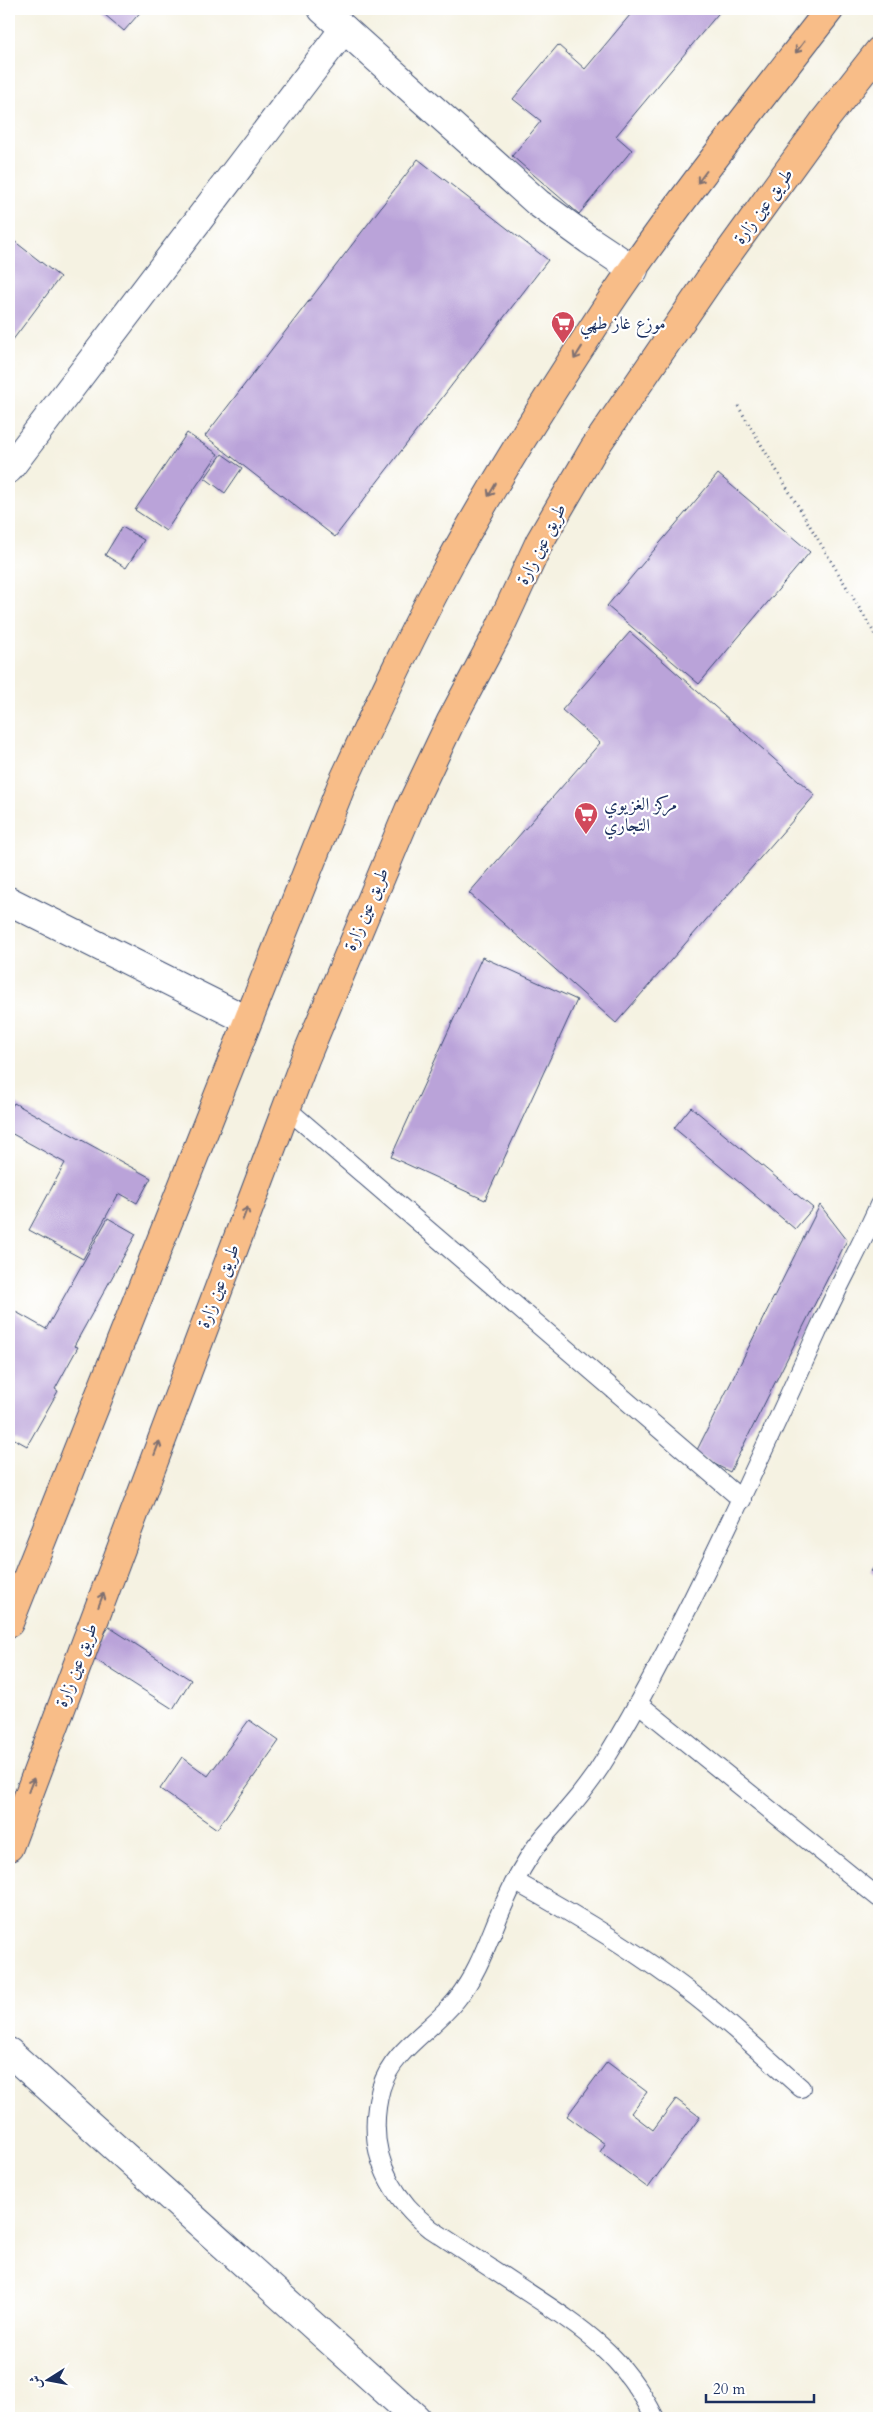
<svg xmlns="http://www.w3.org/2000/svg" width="888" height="2427" font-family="Cardo,Amiri,serif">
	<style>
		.building { fill: #baa3d9 }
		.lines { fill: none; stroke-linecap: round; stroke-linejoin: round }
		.service-casing { stroke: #3c4c72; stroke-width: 20 }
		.minor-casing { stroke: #3c4c72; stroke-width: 30 }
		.primary-casing { stroke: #3c4c72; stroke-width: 30 }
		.path { stroke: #3c4c72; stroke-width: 3; stroke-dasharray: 1 4; stroke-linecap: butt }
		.service { stroke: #fff; stroke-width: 18 }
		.minor { stroke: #fff; stroke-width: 28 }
		.primary { stroke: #f8bd88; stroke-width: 28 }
		.oneway { stroke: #7e6f71 }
		.labels { text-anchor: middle; stroke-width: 4.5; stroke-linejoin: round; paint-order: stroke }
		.street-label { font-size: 18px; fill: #1b2f5e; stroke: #fff }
		.poi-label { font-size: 18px; fill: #1b2f5e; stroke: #fff; text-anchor: start }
	</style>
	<rect width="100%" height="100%" fill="#fff"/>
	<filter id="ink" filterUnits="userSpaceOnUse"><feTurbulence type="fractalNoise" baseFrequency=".02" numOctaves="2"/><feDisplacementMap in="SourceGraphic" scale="10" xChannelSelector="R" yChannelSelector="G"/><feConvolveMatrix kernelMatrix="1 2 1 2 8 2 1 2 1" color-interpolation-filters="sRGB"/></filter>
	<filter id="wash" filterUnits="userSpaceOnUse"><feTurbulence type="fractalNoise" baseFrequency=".0096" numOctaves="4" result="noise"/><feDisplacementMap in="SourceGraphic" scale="20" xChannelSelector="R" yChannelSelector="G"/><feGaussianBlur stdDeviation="1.12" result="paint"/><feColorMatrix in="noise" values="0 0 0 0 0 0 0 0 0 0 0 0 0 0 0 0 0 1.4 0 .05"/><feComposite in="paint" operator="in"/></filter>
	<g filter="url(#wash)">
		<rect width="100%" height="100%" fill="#f5f2e2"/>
		<g id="blocks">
			<!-- building -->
			<g class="building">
				<polygon points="98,9 143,9 124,31"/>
				<polygon points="635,9 722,9 616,136 632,150 579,214 512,156 541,121 513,99 558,45 585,69"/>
				<polygon points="418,159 548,260 335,537 205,436"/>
				<polygon points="9,237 60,277 9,345"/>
				<polygon points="187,433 218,454 166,531 135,510"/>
				<polygon points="222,454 242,468 225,493 205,478"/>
				<polygon points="718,474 810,552 699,684 607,606"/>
				<polygon points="122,527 144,540 126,568 105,555"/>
				<polygon points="630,632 815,795 616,1023 469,893 600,743 562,710"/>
				<polygon points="482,957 577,1000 485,1200 391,1157"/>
				<polygon points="14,1103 151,1178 137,1203 119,1193 83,1259 29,1230 65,1163 9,1132 9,1111"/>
				<polygon points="691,1107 813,1208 795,1229 674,1128"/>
				<polygon points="820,1205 847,1240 730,1472 695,1454"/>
				<polygon points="108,1218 136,1234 74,1346 78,1347 55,1389 58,1391 27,1446 9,1436 9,1373 13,1366 9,1363 9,1308 46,1329"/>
				<polygon points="879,1561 879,1578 871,1571"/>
				<polygon points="109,1627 191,1680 173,1709 90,1656"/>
				<polygon points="249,1720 279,1741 217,1829 160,1789 182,1757 208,1776"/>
				<polygon points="607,2062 647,2092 631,2113 653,2130 676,2099 700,2117 648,2188 600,2152 605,2144 567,2116"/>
			</g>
		</g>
	</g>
	<g filter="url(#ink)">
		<use href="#blocks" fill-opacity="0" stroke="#3c4c72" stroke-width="1"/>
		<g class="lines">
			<!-- service casing -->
			<g class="service-casing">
				<g id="service">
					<polyline points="286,1108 742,1500"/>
					<polyline points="639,1704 879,1898"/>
					<path d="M 516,1882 C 578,1916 639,1953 695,1996 C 732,2025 766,2057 801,2088"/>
					<path d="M 655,2418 C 623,2354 582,2328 524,2290 C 493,2270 462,2249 431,2229 C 386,2193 365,2147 381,2088 C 393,2049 433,2030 457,1999 C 480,1970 489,1937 504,1904 C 511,1888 520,1871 529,1857 C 538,1841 551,1829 563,1815 C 580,1796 596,1775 609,1753 C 639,1704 665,1653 691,1602 C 735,1513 776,1424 817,1333 C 836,1290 860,1248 879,1205"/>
				</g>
			</g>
			<!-- minor casing -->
			<g class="minor-casing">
				<g id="minor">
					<polyline points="322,9 538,203 589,240 634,270"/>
					<polyline points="9,469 344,29"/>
					<polyline points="9,901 247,1020"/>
					<polyline points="9,2052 416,2418"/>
				</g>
			</g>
			<!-- primary casing -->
			<g class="primary-casing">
				<g id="primary">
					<path d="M 9,1623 L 342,784 C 374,715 405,647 441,580 C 490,487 548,397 606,308 C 675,205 754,107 830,9"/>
					<polyline points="9,1847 305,1059 409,810 451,721 497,634 540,541 593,450 714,273 824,121 879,51"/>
				</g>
			</g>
			<!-- path -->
			<polyline class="path" points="738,406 879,641"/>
			<!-- service -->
			<use href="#service" class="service"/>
			<!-- minor -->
			<use href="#minor" class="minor"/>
			<!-- primary -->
			<use href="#primary" class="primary"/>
		</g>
		<!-- one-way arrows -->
		<defs><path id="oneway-shaft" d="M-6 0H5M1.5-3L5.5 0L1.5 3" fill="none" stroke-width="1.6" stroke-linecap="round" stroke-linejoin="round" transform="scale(1.25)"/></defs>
		<g class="oneway">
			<use href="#oneway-shaft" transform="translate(800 47) rotate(127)"/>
			<use href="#oneway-shaft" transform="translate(702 177) rotate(127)"/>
			<use href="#oneway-shaft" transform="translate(578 353) rotate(122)"/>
			<use href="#oneway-shaft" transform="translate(492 490) rotate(120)"/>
			<use href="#oneway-shaft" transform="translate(245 1214) rotate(-69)"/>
			<use href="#oneway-shaft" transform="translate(157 1448) rotate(-69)"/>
			<use href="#oneway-shaft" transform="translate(101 1600) rotate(-69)"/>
			<use href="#oneway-shaft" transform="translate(31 1785) rotate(-69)"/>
		</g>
	</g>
	<!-- icons -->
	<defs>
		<g id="supermarket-pin" transform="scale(1.25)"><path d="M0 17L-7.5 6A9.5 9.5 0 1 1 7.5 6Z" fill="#d1495b" stroke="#fff"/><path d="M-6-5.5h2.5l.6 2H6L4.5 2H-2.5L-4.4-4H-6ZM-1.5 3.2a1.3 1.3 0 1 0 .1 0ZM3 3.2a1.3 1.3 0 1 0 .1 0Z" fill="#fff"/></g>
	</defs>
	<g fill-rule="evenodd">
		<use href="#supermarket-pin" x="563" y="323"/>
		<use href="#supermarket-pin" x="586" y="814"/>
	</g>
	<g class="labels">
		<!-- street labels -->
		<g class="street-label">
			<text transform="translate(763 206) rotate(-54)" y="6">طريق عين زارة</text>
			<text transform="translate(541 544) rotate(-63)" y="6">طريق عين زارة</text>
			<text transform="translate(366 909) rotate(-67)" y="6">طريق عين زارة</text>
			<text transform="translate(218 1286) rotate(-69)" y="6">طريق عين زارة</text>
			<text transform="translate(76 1665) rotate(-69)" y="6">طريق عين زارة</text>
		</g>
		<!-- poi labels -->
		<g class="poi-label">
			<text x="580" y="329">موزع غاز طهي</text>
			<text x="604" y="810">مركز الغزيوي<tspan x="604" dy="21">التجاري</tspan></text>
		</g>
	</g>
	<!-- margin -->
	<rect width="888" height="2427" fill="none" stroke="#fff" stroke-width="30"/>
	<!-- north arrow -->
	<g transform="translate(48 2380) rotate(259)" stroke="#ffffff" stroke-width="4" paint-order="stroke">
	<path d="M0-4L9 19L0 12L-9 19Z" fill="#1b2f5e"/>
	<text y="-8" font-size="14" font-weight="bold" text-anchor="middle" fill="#1b2f5e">ش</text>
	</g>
	<!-- scale -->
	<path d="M706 2394v8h108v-8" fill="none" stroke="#1b2f5e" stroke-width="2.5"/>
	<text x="713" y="2394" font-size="15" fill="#1b2f5e" stroke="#ffffff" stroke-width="4" paint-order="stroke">20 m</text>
</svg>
